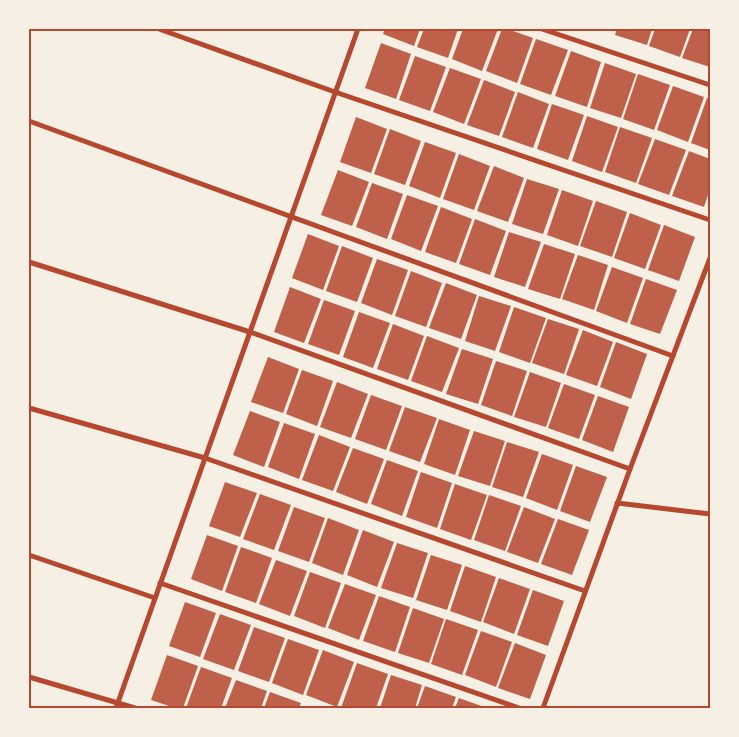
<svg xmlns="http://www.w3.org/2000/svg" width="739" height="737" font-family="Ubuntu,sans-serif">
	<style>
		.building { fill: #bf614a }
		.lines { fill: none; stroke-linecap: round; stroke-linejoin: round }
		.minor { stroke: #b5482f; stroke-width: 5 }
		.neatline { fill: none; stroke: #b5482f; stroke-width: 2 }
	</style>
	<rect width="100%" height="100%" fill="#f6efe4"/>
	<!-- building -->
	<g class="building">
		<polygon points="385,29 420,29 414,46 383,34"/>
		<polygon points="424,29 458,29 448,58 417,47"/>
		<polygon points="463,29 498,29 482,71 452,59"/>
		<polygon points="502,29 507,29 533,38 517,83 486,71"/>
		<polygon points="617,29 652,29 647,45 615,35"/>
		<polygon points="655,29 690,29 680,57 649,46"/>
		<polygon points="693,29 710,29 710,67 682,58"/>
		<polygon points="536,39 568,50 551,95 520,84"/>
		<polygon points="381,43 411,54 396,99 365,88"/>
		<polygon points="571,51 601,62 587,107 555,96"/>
		<polygon points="415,56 446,67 430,111 399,100"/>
		<polygon points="605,63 636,74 621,118 590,108"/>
		<polygon points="450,68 481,79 464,124 433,112"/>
		<polygon points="638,74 670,85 654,130 623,119"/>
		<polygon points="484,80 515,92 499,136 467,125"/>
		<polygon points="673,86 704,97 688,142 657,130"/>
		<polygon points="518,92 549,104 533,148 502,137"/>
		<polygon points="707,98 710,99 710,150 691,143"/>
		<polygon points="552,104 584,115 568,160 537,149"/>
		<polygon points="587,116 618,127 602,172 572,161"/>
		<polygon points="356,117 387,129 371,173 340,162"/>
		<polygon points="620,127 652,138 636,183 605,172"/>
		<polygon points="390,129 421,141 405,185 374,174"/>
		<polygon points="655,139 686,150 669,195 638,184"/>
		<polygon points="425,142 456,153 440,198 409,186"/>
		<polygon points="689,151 710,159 710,189 704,207 672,196"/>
		<polygon points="459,154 490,166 474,210 443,199"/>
		<polygon points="494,166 524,178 508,222 477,211"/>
		<polygon points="338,170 369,182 352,226 321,215"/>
		<polygon points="527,179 559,189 543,234 512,224"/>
		<polygon points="372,183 403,194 387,239 356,227"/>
		<polygon points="562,190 593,201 578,246 547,235"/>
		<polygon points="407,195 438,206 421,251 391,239"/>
		<polygon points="596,201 627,212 612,257 580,246"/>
		<polygon points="441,207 472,219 456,263 425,252"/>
		<polygon points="630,213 661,225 645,269 614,258"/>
		<polygon points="475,219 506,231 490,275 459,264"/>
		<polygon points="664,225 695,237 679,281 648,270"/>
		<polygon points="509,232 541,242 525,287 494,277"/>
		<polygon points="308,234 339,246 323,290 292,278"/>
		<polygon points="544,244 575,254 560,299 528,289"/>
		<polygon points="342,246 373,258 357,302 326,291"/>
		<polygon points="578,255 608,265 594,310 562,299"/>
		<polygon points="377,259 408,270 392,315 361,303"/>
		<polygon points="612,267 643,278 627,323 596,311"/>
		<polygon points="411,271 442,283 426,327 395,316"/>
		<polygon points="646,279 677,290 660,334 630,324"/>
		<polygon points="446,283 477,295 461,339 429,328"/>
		<polygon points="290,287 321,299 304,343 274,332"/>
		<polygon points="479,296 511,306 495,351 465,341"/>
		<polygon points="324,300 355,311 339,355 308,344"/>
		<polygon points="514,307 546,318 530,363 499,352"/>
		<polygon points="359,312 390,323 373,368 343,357"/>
		<polygon points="548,319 579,329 564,374 532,363"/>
		<polygon points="393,324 424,336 408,380 377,369"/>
		<polygon points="583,330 613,342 597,386 566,375"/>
		<polygon points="427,336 459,348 442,392 411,381"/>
		<polygon points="616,342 647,354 631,399 600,387"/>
		<polygon points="462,349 493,359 478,404 446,394"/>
		<polygon points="268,357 299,369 283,413 251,402"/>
		<polygon points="496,361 527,371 512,416 481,405"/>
		<polygon points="302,370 333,381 317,426 286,414"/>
		<polygon points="530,372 561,383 546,427 514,417"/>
		<polygon points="337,382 368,394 351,438 320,427"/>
		<polygon points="564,384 595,395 579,439 548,428"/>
		<polygon points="371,395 402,406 386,450 355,439"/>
		<polygon points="598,396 629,407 613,452 582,440"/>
		<polygon points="405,407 437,418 420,462 389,451"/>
		<polygon points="250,411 280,422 264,467 233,455"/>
		<polygon points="439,419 470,430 455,475 424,464"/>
		<polygon points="284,423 315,434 299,479 268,467"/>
		<polygon points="474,431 505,441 490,486 458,476"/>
		<polygon points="319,435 350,447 333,491 302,480"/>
		<polygon points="507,442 539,452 523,497 492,487"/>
		<polygon points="353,448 384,459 367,504 336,492"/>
		<polygon points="542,454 573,465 557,510 526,498"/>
		<polygon points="387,460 418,471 402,516 371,504"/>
		<polygon points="576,466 607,477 590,522 560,511"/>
		<polygon points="421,472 452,483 437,528 406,517"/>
		<polygon points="225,482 257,493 240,537 209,526"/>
		<polygon points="455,484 487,495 471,540 440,529"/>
		<polygon points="260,494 291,505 274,550 243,539"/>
		<polygon points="489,495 521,506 505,551 474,540"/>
		<polygon points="294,507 325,518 309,562 278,551"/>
		<polygon points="524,507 555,519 538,563 507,552"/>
		<polygon points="328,518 359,530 343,575 312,563"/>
		<polygon points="558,519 589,530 572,575 541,564"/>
		<polygon points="363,530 394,542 377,587 347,575"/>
		<polygon points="207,535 238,546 222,591 191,579"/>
		<polygon points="397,543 428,553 413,598 381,588"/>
		<polygon points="241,547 272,558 256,603 225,592"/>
		<polygon points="431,555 462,565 447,610 416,600"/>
		<polygon points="276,560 307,571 290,616 259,604"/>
		<polygon points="465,566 496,577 481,622 450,611"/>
		<polygon points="310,572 341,583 325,628 294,616"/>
		<polygon points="499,578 530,589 514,634 483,622"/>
		<polygon points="345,584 376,595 359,640 328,628"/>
		<polygon points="533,590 564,601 548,646 517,635"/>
		<polygon points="379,596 410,607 395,652 363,641"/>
		<polygon points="185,602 216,613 200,657 169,646"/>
		<polygon points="413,608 444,619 429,663 398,653"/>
		<polygon points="220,614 251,625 234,670 203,659"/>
		<polygon points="446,619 478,630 462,675 431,664"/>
		<polygon points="254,627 285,638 269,682 238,671"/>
		<polygon points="481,631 512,642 496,687 465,675"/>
		<polygon points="288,639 319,650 303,695 272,683"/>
		<polygon points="515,643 546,655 530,699 498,688"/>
		<polygon points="323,650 354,662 337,707 306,695"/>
		<polygon points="167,655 198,666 183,708 175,708 151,700"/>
		<polygon points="357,663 388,674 376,708 341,708"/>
		<polygon points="201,667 232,678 221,708 186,708"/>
		<polygon points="391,675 422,685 415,708 380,708"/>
		<polygon points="236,680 267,691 261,708 225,708"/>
		<polygon points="425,686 456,697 452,708 417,708"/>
		<polygon points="270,692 301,703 299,708 264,708"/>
		<polygon points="459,698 487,708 455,708"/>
	</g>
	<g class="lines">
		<!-- minor -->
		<g class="minor">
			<polyline points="159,29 335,92 710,220"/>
			<polyline points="542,29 710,85"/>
			<polyline points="29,121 673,356"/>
			<polyline points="29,262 250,332 630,469"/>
			<polyline points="29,408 205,458 585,591"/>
			<polyline points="617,503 710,514"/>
			<polyline points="29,555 155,598"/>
			<polyline points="160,583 519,708"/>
			<polyline points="29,677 135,708"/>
			<polyline points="116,708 358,29"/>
			<polyline points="543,708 630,469 710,258"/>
		</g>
	</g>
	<!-- border -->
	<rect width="739" height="737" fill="none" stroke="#f6efe4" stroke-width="60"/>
	<rect x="30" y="30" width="679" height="677" class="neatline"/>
</svg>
